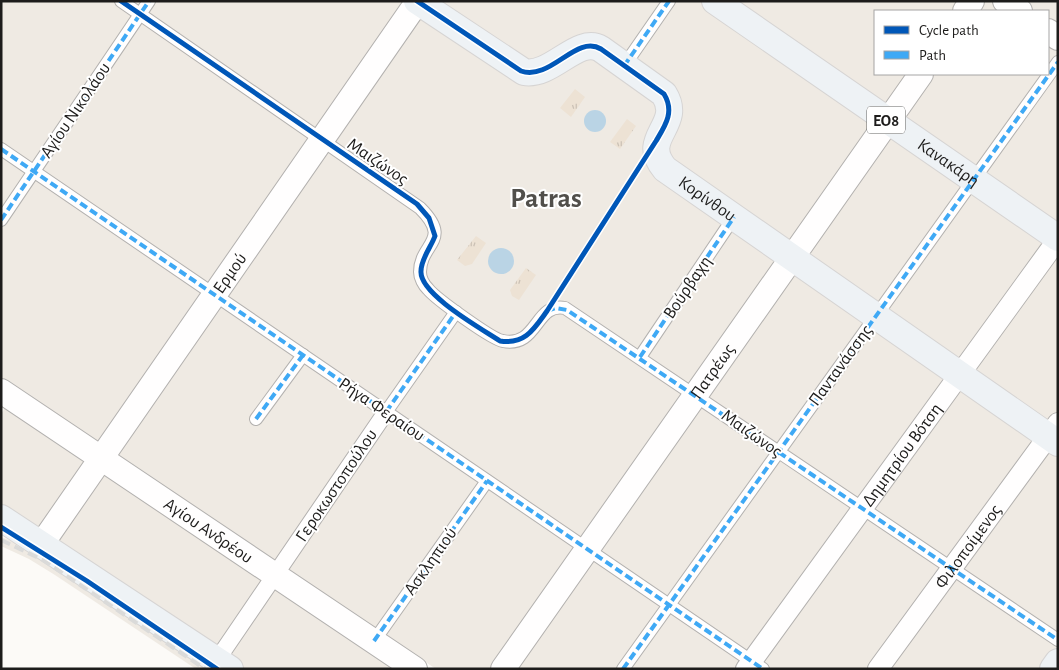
<svg xmlns="http://www.w3.org/2000/svg" width="1059" height="670" font-family="'Alegreya Sans',sans-serif">
	<style>
		.built { fill: #efeae3; fill-rule: evenodd }
		.grass { fill: url(#grass-tufts) }
		.water { fill: #bad4e5 }
		.lines { fill: none; stroke-linecap: round; stroke-linejoin: round }
		.pedestrian-casing { stroke: #b3b1af; stroke-width: 14 }
		.minor-casing { stroke: #b3b1af; stroke-width: 18 }
		.tertiary-casing { stroke: #b3b1af; stroke-width: 22 }
		.secondary-casing { stroke: #b3b1af; stroke-width: 26 }
		.primary-casing { stroke: #d6d4d3; stroke-width: 28 }
		.pedestrian { stroke: #fffefe; stroke-width: 12 }
		.minor { stroke: #fffefe; stroke-width: 16 }
		.tertiary { stroke: #fffefe; stroke-width: 20 }
		.secondary { stroke: #fffefe; stroke-width: 24 }
		.primary { stroke: #eef2f5; stroke-width: 26 }
		.rail { stroke: #dadad9; stroke-width: 4; stroke-dasharray: 10 5; stroke-linecap: butt }
		.quiet { stroke: #3fa9f5; stroke-width: 4; stroke-dasharray: 8 4; stroke-linecap: butt }
		.cycleway-casing { stroke: #fff; stroke-width: 8 }
		.cycleway { stroke: #0057b8; stroke-width: 5 }
		.labels { text-anchor: middle; stroke-width: 4; stroke-linejoin: round; paint-order: stroke }
		.shield { fill: #fff; stroke: #61605f; stroke-width: 1 }
		.shield-label { font-size: 16px; font-weight: bold; fill: #1d1c1b }
		.street-label { font-size: 18px; fill: #1d1c1b; stroke: #fff }
		.town-label { font-size: 28px; font-weight: bold; fill: #514f4b; stroke: #fff }
	</style>
	<defs>
		<pattern id="grass-tufts" width="24" height="20" patternUnits="userSpaceOnUse" patternTransform="scale(1.25)"><rect width="24" height="20" fill="#ede2d4"/><path d="M3 7l-1-3M5 7V3M7 7l1-3M15 17l-1-3M17 17v-4M19 17l1-3" fill="none" stroke="#cbc1b5"/></pattern>
	</defs>
	<rect width="100%" height="100%" fill="#fcfaf7"/>
	<!-- built -->
	<g class="built">
		<path d="M 1,1 L 1058,1 L 1058,669 L 436,669 L 1,378 ZM 875,11 L 1048,11 L 1048,74 L 875,74 Z"/>
		<polygon points="10,400 415,669 230,669 1,517 1,414"/>
		<polygon points="1,537 27,547 212,669 196,669 55,575 29,559 1,546"/>
	</g>
	<!-- grass -->
	<g class="grass">
		<polygon points="575,89 585,97 571,117 560,108"/>
		<polygon points="627,119 636,126 620,149 610,142"/>
		<polygon points="476,236 486,243 472,264 465,266 457,260"/>
		<polygon points="526,268 536,275 519,300 512,296 510,290"/>
	</g>
	<!-- water -->
	<g class="water">
		<circle cx="595" cy="121" r="11"/>
		<circle cx="501" cy="261" r="13"/>
	</g>
	<g class="lines">
		<!-- pedestrian casing -->
		<g class="pedestrian-casing">
			<g id="pedestrian">
				<path d="M 121,1 L 420,208 C 453,241 420,243 420,272 C 420,278 424,285 428,289 C 436,299 493,340 503,341 C 538,348 535,302 565,308 L 1058,640"/>
				<polyline points="624,66 669,1"/>
				<polyline points="1,149 763,669"/>
				<polyline points="1,220 149,1"/>
				<polyline points="640,357 734,217"/>
				<polyline points="386,412 456,312"/>
				<polyline points="256,419 303,355"/>
				<polyline points="374,641 487,481"/>
				<polyline points="623,669 1058,62"/>
			</g>
		</g>
		<!-- minor casing -->
		<g class="minor-casing">
			<polyline id="minor" points="217,660 386,412"/>
		</g>
		<!-- tertiary casing -->
		<g class="tertiary-casing">
			<g id="tertiary">
				<path id="s1" d="M 746,669 L 1058,239"/>
				<path id="s2" d="M 878,669 L 1058,423"/>
			</g>
		</g>
		<!-- secondary casing -->
		<g class="secondary-casing">
			<g id="secondary">
				<polyline points="1005,1 1020,11"/>
				<polyline points="965,11 972,1"/>
				<polyline points="1048,31 1058,38"/>
				<path id="s3" d="M 1,391 L 415,669"/>
				<path id="s4" d="M 41,545 L 418,1"/>
				<path id="s5" d="M 503,669 L 921,74"/>
			</g>
		</g>
		<!-- primary casing -->
		<g class="primary-casing">
			<g id="primary">
				<path id="s6" d="M 417,1 L 524,72 C 552,77 578,35 601,49 L 664,94 C 684,126 638,137 665,169 L 1058,443"/>
				<path id="s7" d="M 715,1 L 1058,238"/>
				<polyline points="1,518 230,669"/>
				<polyline points="1053,669 1058,662"/>
			</g>
		</g>
		<!-- pedestrian -->
		<use href="#pedestrian" class="pedestrian"/>
		<!-- minor -->
		<use href="#minor" class="minor"/>
		<!-- tertiary -->
		<use href="#tertiary" class="tertiary"/>
		<!-- secondary -->
		<use href="#secondary" class="secondary"/>
		<!-- primary -->
		<use href="#primary" class="primary"/>
		<!-- rail -->
		<polyline class="rail" points="1,540 43,560 205,669"/>
		<!-- quiet -->
		<g class="quiet">
			<polyline points="624,66 669,1"/>
			<polyline points="1,149 763,669"/>
			<polyline points="1,220 149,1"/>
			<polyline points="547,311 556,308 567,310 1058,640"/>
			<polyline points="640,357 734,217"/>
			<polyline points="386,412 456,312"/>
			<polyline points="256,419 303,355"/>
			<polyline points="374,641 487,481"/>
			<polyline points="623,669 1058,62"/>
		</g>
		<!-- cycleway casing -->
		<g class="cycleway-casing">
			<g id="cycleway">
				<path d="M 121,1 L 417,204 L 429,218 L 435,236 C 431,247 421,259 421,271 C 419,294 482,329 500,341 C 525,345 534,329 547,311 L 656,141 C 665,126 675,112 664,94 L 601,49 C 576,34 551,81 521,71 L 417,1"/>
				<polyline points="1,527 87,581 217,669"/>
			</g>
		</g>
		<!-- cycleway -->
		<use href="#cycleway" class="cycleway"/>
	</g>
	<g class="labels">
		<!-- shield labels -->
		<rect class="shield" x="867" y="106.5" width="38" height="27" rx="4"/>
		<g class="shield-label">
			<text x="886" y="126">ΕΟ8</text>
		</g>
		<!-- street labels -->
		<g class="street-label">
			<text transform="translate(75 110) rotate(-56)" y="6">Αγίου Νικολάου</text>
			<text transform="translate(378 161) rotate(34)" y="6">Μαιζώνος</text>
			<text dy="6" stroke="none"><textPath href="#s7" startOffset="284">Κανακάρη</textPath></text>
			<text dy="6" stroke="none"><textPath href="#s6" startOffset="422">Κορίνθου</textPath></text>
			<text dy="6" stroke="none"><textPath href="#s4" startOffset="331">Ερμού</textPath></text>
			<text transform="translate(687 287) rotate(-56)" y="6">Βούρβαχη</text>
			<text transform="translate(840 365) rotate(-54)" y="6">Παντανάσσης</text>
			<text dy="6" stroke="none"><textPath href="#s5" startOffset="364">Πατρέως</textPath></text>
			<text transform="translate(382 409) rotate(34)" y="6">Ρήγα Φεραίου</text>
			<text transform="translate(752 433) rotate(35)" y="6">Μαιζώνος</text>
			<text dy="6" stroke="none"><textPath href="#s1" startOffset="265">Δημητρίου Βότση</textPath></text>
			<text transform="translate(336 485) rotate(-56)" y="6">Γεροκωστοπούλου</text>
			<text dy="6" stroke="none"><textPath href="#s3" startOffset="250">Αγίου Ανδρέου</textPath></text>
			<text dy="6" stroke="none"><textPath href="#s2" startOffset="152">Φιλοποίμενος</textPath></text>
			<text transform="translate(430 561) rotate(-55)" y="6">Ασκληπιού</text>
		</g>
		<!-- town labels -->
		<g class="town-label">
			<text x="546" y="207">Patras</text>
		</g>
	</g>
	<!-- border -->
	<rect width="1059" height="670" fill="none" stroke="#1d1c1b" stroke-width="5"/>
	<!-- legend -->
	<rect x="874" y="10" width="175" height="65" fill="#ffffff" stroke="#a5a4a4"/>
	<rect x="884" y="26" width="25" height="8" fill="#0057b8" stroke="#a5a4a4"/>
	<text x="919" y="35" font-size="15" fill="#1d1c1b">Cycle path</text>
	<rect x="884" y="51" width="25" height="8" fill="#3fa9f5" stroke="#a5a4a4"/>
	<text x="919" y="60" font-size="15" fill="#1d1c1b">Path</text>
</svg>
